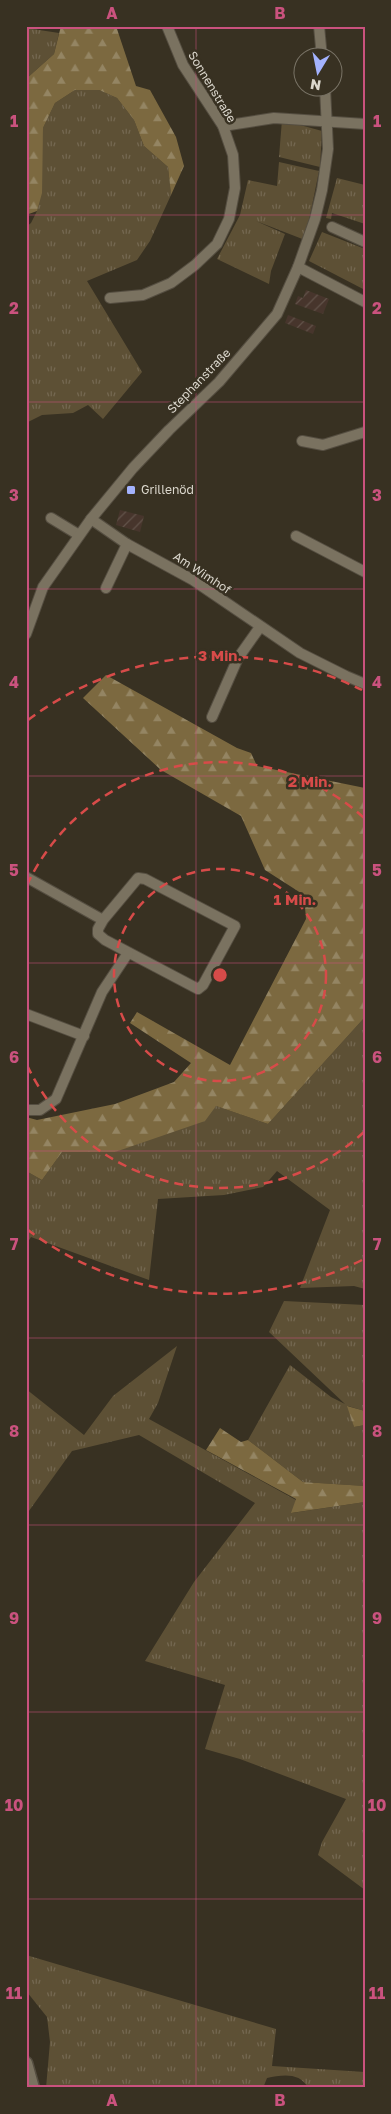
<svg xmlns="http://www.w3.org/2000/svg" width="391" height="2114" font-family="'Golos Text',sans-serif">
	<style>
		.industrial { fill: url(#industrial-furrows) }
		.grass { fill: url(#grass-tufts) }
		.forest { fill: url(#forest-firs) }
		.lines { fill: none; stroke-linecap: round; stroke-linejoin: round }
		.minor-casing { stroke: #554e41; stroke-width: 12 }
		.tertiary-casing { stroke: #554e41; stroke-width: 15 }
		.minor { stroke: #7a7260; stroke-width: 10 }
		.tertiary { stroke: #7a7260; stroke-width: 12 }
		.grid { fill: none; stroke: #ca527e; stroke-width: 1; stroke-opacity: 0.55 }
		.ring { fill: none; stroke: #d74b49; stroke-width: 2.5; stroke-dasharray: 9 6 }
		.poi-dot { fill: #a3b2fd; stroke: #383122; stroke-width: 2 }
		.labels { text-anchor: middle; stroke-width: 5; stroke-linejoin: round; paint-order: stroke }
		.street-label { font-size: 12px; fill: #dcd8ce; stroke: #383122 }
		.poi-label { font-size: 12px; fill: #dcd8ce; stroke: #383122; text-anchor: start }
		.centre { fill: #d74b49; stroke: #383122; stroke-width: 2.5 }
		.ring-label { font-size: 15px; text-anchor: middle; font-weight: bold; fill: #d74b49; stroke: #383122; stroke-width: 5; stroke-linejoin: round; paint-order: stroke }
		.neatline { fill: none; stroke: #ca527e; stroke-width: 2 }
		.grid-label { font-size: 16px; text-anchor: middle; font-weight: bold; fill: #ca527e }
	</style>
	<defs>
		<pattern id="industrial-furrows" width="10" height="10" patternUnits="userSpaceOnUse" patternTransform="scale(1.25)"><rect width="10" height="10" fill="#47352c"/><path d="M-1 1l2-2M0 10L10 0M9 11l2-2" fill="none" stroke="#615249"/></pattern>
		<pattern id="grass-tufts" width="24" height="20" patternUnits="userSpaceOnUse" patternTransform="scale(1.25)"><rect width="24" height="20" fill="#5d5035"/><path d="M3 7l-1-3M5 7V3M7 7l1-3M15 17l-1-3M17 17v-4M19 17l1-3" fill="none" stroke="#746851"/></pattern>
		<pattern id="forest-firs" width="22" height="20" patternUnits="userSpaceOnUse" patternTransform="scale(1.25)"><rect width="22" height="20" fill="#7c6940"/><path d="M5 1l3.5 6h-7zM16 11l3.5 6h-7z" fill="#948563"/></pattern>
	</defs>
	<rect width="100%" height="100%" fill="#383122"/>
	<!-- industrial -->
	<g class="industrial">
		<polygon points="306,290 329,299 323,314 295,304 298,296 303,298"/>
		<polygon points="288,315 316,326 313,334 285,323"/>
		<polygon points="120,510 144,516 140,532 116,525"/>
	</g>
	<!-- grass -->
	<g class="grass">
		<polygon points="26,28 59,33 54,54 26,79"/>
		<polygon points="75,90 99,90 117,98 134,120 144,146 168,167 171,195 150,241 137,260 87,281 142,372 103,419 88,405 73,413 42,415 26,423 26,227 31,223 37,211 43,128 55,103"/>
		<polygon points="282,120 322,131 320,167 279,157"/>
		<polygon points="279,162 319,171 305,240 256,221 285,234 271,271 269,284 217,259 240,215 248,180 277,186"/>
		<polygon points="337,178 365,185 365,224 332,213 331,219 326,218"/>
		<polygon points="322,232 365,249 365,290 309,261"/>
		<polygon points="365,1017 365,1289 354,1286 300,1288 330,1210 277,1171 263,1187 224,1195 158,1199 149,1280 31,1237 26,1245 26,1171 42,1180 62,1152 115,1152 216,1106 268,1124"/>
		<polygon points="284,1301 365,1305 365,1411 348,1406 354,1427 365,1425 365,1486 303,1482 248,1440 290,1365 331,1397 345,1404 269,1332"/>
		<polygon points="177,1346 158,1403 149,1419 296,1500 292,1513 365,1502 365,1890 318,1855 322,1842 346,1799 240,1759 205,1749 225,1685 145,1661 194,1582 255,1503 139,1435 72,1451 26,1515 26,1389 84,1435 113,1396"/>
		<path d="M 26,1955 L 276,2029 L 272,2066 L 365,2072 L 365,2088 L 308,2088 C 300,2072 282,2075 267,2078 L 263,2088 L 46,2088 L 50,2042 L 47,2017 L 27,1992 Z"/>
	</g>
	<!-- forest -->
	<g class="forest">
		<polygon points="61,26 116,26 136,86 150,90 176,137 184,166 171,195 168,167 144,146 134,120 117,98 99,90 75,90 55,103 43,128 42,193 37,211 26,215 26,79 54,54"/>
		<polygon points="106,675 237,748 251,753 257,766 365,788 365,1017 268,1124 216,1106 205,1121 115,1152 62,1152 42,1180 26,1171 26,1117 37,1120 115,1104 174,1082 191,1063 130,1023 137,1012 230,1065 306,919 304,895 265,870 241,816 161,770 83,698"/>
		<polygon points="347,1406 365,1411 365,1425 354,1427"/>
		<polygon points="220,1428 241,1442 248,1440 303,1482 365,1486 365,1502 291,1513 296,1499 206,1450"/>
	</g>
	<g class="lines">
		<!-- minor casing -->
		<g class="minor-casing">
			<g id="minor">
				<polyline points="319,26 322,58"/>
				<polyline points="223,126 274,118 365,124"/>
				<polyline points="332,227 365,242"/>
				<polyline points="298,267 365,302"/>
				<polyline points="110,298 143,295 171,283 195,265 217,244 229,219 235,188 233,155 223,126 183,65 167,26"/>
				<polyline points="302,441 323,445 365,432"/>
				<polyline points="51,518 79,535"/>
				<polyline points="91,519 127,544 193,580 300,653 346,676 365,684"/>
				<polyline points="296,536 365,572"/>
				<polyline points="106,588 127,544"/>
				<polyline points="26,634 43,587 91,519 133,468 169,430 219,382 277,314 298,267 315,219 322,190 328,149 325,88"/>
				<polyline points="212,717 238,658 260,627"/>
				<polyline points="26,877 103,920 138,878 145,879 235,926 203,985 198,989 105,940 98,934 98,929 103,920"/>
				<polyline points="26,1014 84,1036"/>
				<polyline points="26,1110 40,1110 56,1099 102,992 128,953"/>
			</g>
		</g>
		<!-- tertiary casing -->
		<g class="tertiary-casing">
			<polyline id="tertiary" points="26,2063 33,2088"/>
		</g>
		<!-- minor -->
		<use href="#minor" class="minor"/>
		<!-- tertiary -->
		<use href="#tertiary" class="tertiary"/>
	</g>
	<!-- grid -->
	<path class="grid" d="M 196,26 L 196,2088M 26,215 L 365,215M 26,402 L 365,402M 26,589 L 365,589M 26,776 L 365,776M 26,963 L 365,963M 26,1151 L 365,1151M 26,1338 L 365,1338M 26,1525 L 365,1525M 26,1712 L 365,1712M 26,1899 L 365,1899"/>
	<!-- distance rings -->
	<g class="ring">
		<circle cx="220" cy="975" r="106"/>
		<path d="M364 1132A213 213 0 0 1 27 1065M27 885A213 213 0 0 1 364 818"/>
		<path d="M362 1260A319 319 0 0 1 28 1230M28 720A319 319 0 0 1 362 690"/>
	</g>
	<!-- markers -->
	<rect class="poi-dot" x="126" y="485" width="10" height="10" rx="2.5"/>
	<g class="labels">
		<!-- street labels -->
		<g class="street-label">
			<text transform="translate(212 87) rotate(59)" y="4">Sonnenstraße</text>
			<text transform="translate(199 381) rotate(-46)" y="4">Stephanstraße</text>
			<text transform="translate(202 573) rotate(33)" y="4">Am Wimhof</text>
		</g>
		<!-- poi labels -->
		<g class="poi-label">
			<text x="141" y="494">Grillenöd</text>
		</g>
	</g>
	<circle cx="220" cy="975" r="8" class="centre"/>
	<g class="ring-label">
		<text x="220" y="661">3 Min.</text>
		<text x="310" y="787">2 Min.</text>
		<text x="295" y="905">1 Min.</text>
	</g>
	<!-- border -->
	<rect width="391" height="2114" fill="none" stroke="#383122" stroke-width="55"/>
	<!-- north arrow -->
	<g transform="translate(318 72) rotate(190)"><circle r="24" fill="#383122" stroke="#7a7467"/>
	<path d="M0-4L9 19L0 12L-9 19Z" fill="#a3b2fd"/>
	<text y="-8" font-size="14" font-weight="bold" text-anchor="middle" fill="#dcd8ce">N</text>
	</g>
	<rect x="28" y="28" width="336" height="2058" class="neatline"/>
	<g class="grid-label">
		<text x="112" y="19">A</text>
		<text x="280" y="19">B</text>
		<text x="14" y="127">1</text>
		<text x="377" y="127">1</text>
		<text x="14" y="314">2</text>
		<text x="377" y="314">2</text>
		<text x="14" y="501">3</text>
		<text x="377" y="501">3</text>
		<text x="14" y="688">4</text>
		<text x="377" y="688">4</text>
		<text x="14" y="876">5</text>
		<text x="377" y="876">5</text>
		<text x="14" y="1063">6</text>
		<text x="377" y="1063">6</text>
		<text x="14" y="1250">7</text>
		<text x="377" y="1250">7</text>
		<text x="14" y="1437">8</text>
		<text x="377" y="1437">8</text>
		<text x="14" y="1624">9</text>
		<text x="377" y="1624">9</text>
		<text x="14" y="1811">10</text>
		<text x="377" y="1811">10</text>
		<text x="14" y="1999">11</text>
		<text x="377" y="1999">11</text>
		<text x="112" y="2106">A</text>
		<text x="280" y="2106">B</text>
	</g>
</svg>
